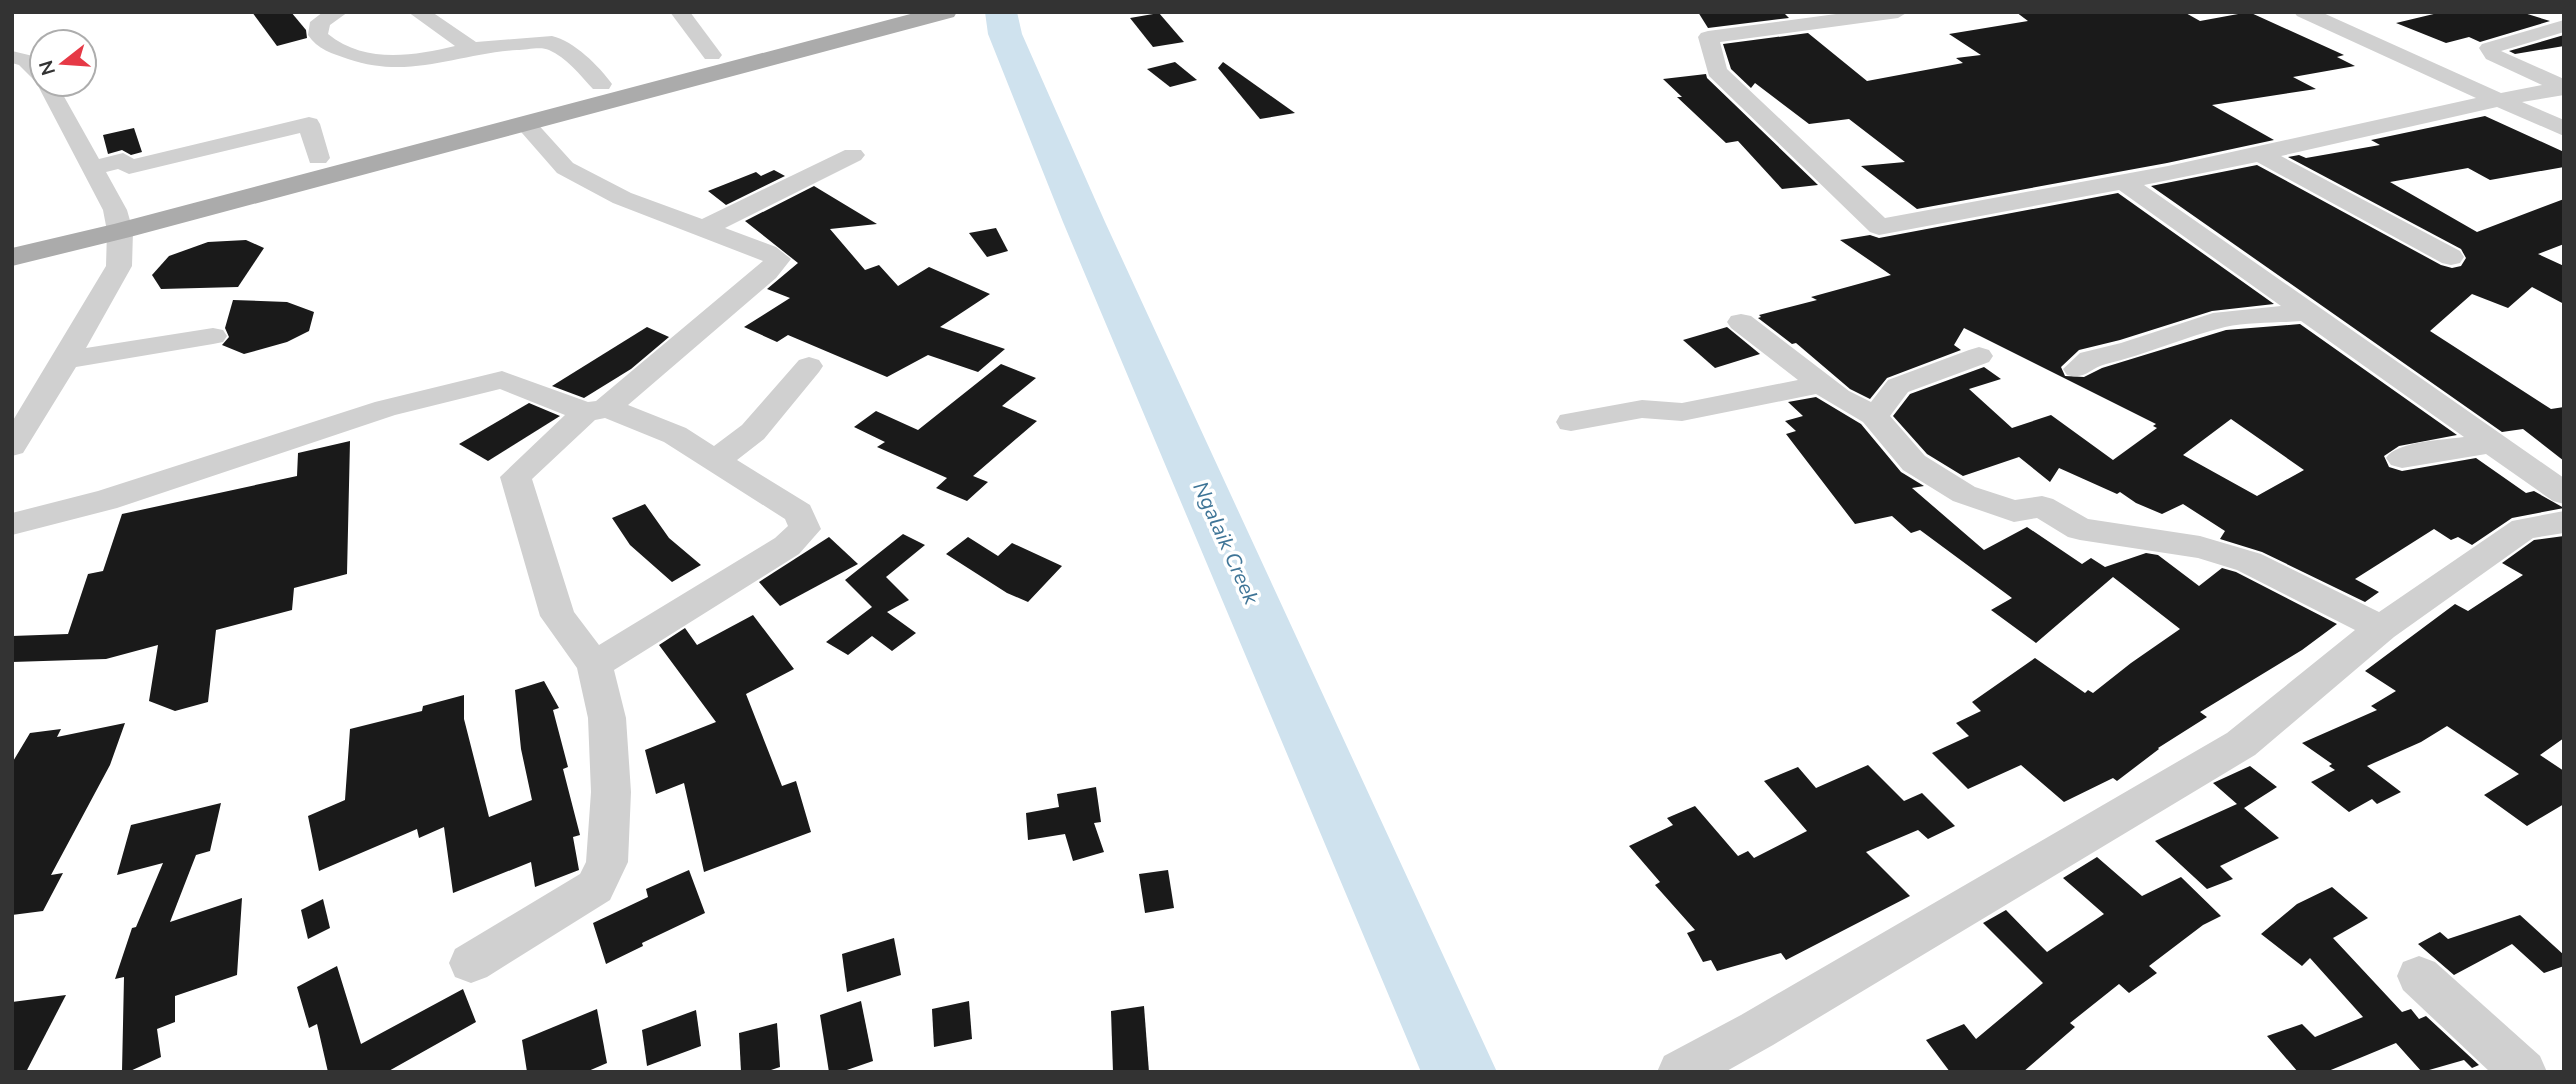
<svg xmlns="http://www.w3.org/2000/svg" width="2576" height="1084" font-family="'Nunito Sans',sans-serif">
	<style>
		.lines { fill: none; stroke-linecap: round; stroke-linejoin: round }
		.river { fill: #cfe2ee; fill-rule: evenodd }
		.building { fill: #1a1a1a; fill-rule: evenodd }
		.minor { fill: #d0d0d0; fill-rule: evenodd }
		.major { fill: #ababab; fill-rule: evenodd }
		.labels { text-anchor: middle; stroke-width: 7; stroke-linejoin: round; paint-order: stroke }
		.water-label { font-size: 21px; font-style: italic; fill: #3f7597; stroke: #fff }
	</style>
	<rect width="100%" height="100%" fill="#fff"/>
	<g class="lines">
		<!-- river -->
		<polygon class="river" points="985,12 1017,12 1022,34 1105,222 1497,1072 1421,1072 1063,222 988,34"/>
	</g>
	<!-- building -->
	<g class="building">
		<polygon points="252,12 291,12 306,30 307,38 277,46"/>
		<polygon points="1698,12 1783,12 1789,18 1708,28"/>
		<polygon points="2016,12 2184,12 2200,21 2249,12 2344,55 2337,57 2355,66 2293,77 2316,89 2212,105 2274,140 2167,163 1917,209 1861,166 1905,162 1849,119 1809,124 1755,83 1751,88 1731,69 1723,44 1808,33 1867,81 1963,63 1956,58 1981,55 1949,34 2028,21"/>
		<polygon points="2442,12 2521,12 2550,21 2480,42 2469,37 2446,43 2396,23"/>
		<polygon points="1159,13 1184,42 1153,47 1130,18"/>
		<polygon points="2564,35 2564,46 2515,54 2509,51"/>
		<polygon points="1175,62 1197,80 1170,87 1147,69"/>
		<polygon points="1223,62 1295,113 1260,119 1218,68"/>
		<polygon points="1706,74 1707,78 1818,185 1782,189 1738,141 1726,143 1677,97 1682,97 1663,79"/>
		<polygon points="2485,116 2564,152 2564,167 2490,180 2468,168 2390,182 2477,232 2564,199 2564,244 2538,254 2564,266 2564,304 2532,287 2508,308 2472,294 2430,331 2551,409 2564,407 2564,461 2523,429 2502,432 2151,186 2257,165 2441,265 2452,268 2461,266 2466,258 2461,249 2288,157 2299,155 2306,158 2380,145 2371,140"/>
		<polygon points="134,128 142,152 131,155 122,150 108,154 103,135"/>
		<polygon points="774,170 785,176 726,205 708,191 756,172 761,176"/>
		<polygon points="814,186 877,224 830,229 865,270 879,265 898,286 929,267 990,294 940,327 1005,349 978,372 928,355 887,377 788,335 777,342 744,327 790,298 767,289 798,263 745,221"/>
		<path d="M 2118,193 L 2274,304 L 2212,311 L 2120,340 L 2079,350 L 2061,367 L 2065,376 L 2084,377 L 2102,368 L 2226,330 L 2300,324 L 2457,435 L 2399,446 L 2384,456 L 2389,467 L 2402,471 L 2476,458 L 2526,493 L 2534,491 L 2564,508 L 2512,518 L 2472,545 L 2458,537 L 2451,540 L 2434,529 L 2355,579 L 2379,592 L 2365,602 L 2262,552 L 2220,539 L 2225,531 L 2183,504 L 2162,514 L 2136,503 L 2120,492 L 2117,494 L 2059,468 L 2050,482 L 2019,457 L 1963,476 L 1927,454 L 1893,416 L 1910,394 L 1984,367 L 2001,379 L 1969,389 L 2012,428 L 2051,415 L 2113,460 L 2157,428 L 2153,426 L 2156,424 L 1964,328 L 1954,345 L 1961,350 L 1887,378 L 1870,399 L 1850,389 L 1796,343 L 1792,344 L 1758,318 L 1761,317 L 1759,315 L 1817,300 L 1811,297 L 1891,275 L 1840,240 L 1870,235 L 1879,238 ZM 2231,419 L 2304,470 L 2257,496 L 2183,455 Z"/>
		<polygon points="996,228 1008,251 987,257 969,233"/>
		<polygon points="246,240 264,248 238,287 161,289 152,275 169,256 208,242"/>
		<polygon points="233,300 287,302 314,312 309,331 287,342 244,354 222,345 229,337 225,328"/>
		<polygon points="647,327 669,337 631,369 584,398 552,386"/>
		<polygon points="1727,327 1760,354 1715,368 1683,340"/>
		<polygon points="1001,364 1036,378 1002,406 1037,421 973,476 988,482 967,501 936,488 947,478 877,447 885,442 854,427 876,411 918,430"/>
		<polygon points="1816,397 1861,424 1901,472 1924,486 1912,488 1984,550 2027,527 2082,564 2091,558 2105,567 2146,553 2158,555 2199,586 2222,568 2236,572 2337,624 2302,650 2200,712 2207,717 2158,748 2159,749 2117,781 2113,778 2064,802 2021,765 1968,789 1932,753 1969,736 1956,723 1981,711 1972,702 2035,658 2085,693 2088,690 2093,693 2131,663 2180,629 2113,577 2036,643 1991,610 2012,598 1920,530 1911,533 1892,516 1855,524 1786,434 1796,431 1785,421 1803,416 1788,402"/>
		<polygon points="529,403 560,416 488,461 459,444"/>
		<polygon points="350,441 347,574 294,588 292,610 216,630 208,702 175,711 149,701 158,645 106,659 12,662 12,636 68,634 88,574 103,571 122,514 297,476 298,453"/>
		<polygon points="645,504 669,538 701,565 672,582 630,545 612,518"/>
		<polygon points="903,534 925,545 886,577 909,600 887,612 916,633 892,651 872,636 848,655 826,642 872,607 845,580"/>
		<polygon points="2564,536 2564,738 2540,755 2564,771 2564,804 2527,826 2484,795 2519,774 2447,726 2421,742 2367,766 2401,792 2377,804 2372,799 2349,812 2311,782 2335,770 2329,766 2332,764 2302,743 2377,710 2371,706 2396,691 2365,671 2455,604 2468,611 2523,575 2502,563 2534,540"/>
		<polygon points="829,537 858,564 780,606 759,582"/>
		<polygon points="968,537 998,556 1012,543 1062,566 1028,602 1007,593 946,554"/>
		<polygon points="753,615 794,669 746,694 782,786 796,781 811,832 704,872 684,783 656,794 645,750 716,722 659,645 685,628 697,645"/>
		<polygon points="544,681 559,708 553,710 568,767 563,769 580,835 573,837 579,870 535,887 531,862 453,893 444,827 419,838 417,829 319,871 308,816 345,800 350,729 422,711 423,706 464,695 464,719 489,817 532,800 521,749 515,690"/>
		<polygon points="125,723 110,765 51,875 63,873 43,911 12,915 12,763 30,733 61,729 57,737"/>
		<polygon points="1868,765 1904,801 1922,793 1955,826 1928,839 1918,830 1866,852 1910,896 1786,960 1781,953 1717,971 1711,960 1703,962 1687,933 1695,930 1655,885 1660,882 1629,846 1673,825 1667,818 1695,806 1738,856 1748,851 1754,858 1807,831 1764,781 1798,767 1816,788"/>
		<polygon points="2250,766 2277,787 2244,808 2279,838 2220,866 2233,879 2207,889 2155,841 2237,804 2213,783"/>
		<polygon points="1096,787 1101,822 1094,823 1104,852 1073,861 1065,834 1028,840 1026,813 1059,807 1057,794"/>
		<polygon points="221,803 210,851 196,855 170,922 242,898 237,975 175,996 175,1022 157,1029 161,1057 128,1072 122,1072 124,977 115,979 132,928 136,927 163,863 117,875 131,825"/>
		<polygon points="2097,857 2142,896 2181,877 2221,916 2203,925 2149,966 2157,973 2129,993 2119,984 2070,1023 2075,1027 2023,1072 1950,1072 1926,1040 1964,1024 1976,1039 2043,983 1983,923 2006,910 2047,952 2104,914 2063,878"/>
		<polygon points="689,870 705,913 642,943 643,946 606,964 593,923 648,897 646,889"/>
		<polygon points="1168,870 1174,908 1145,913 1139,874"/>
		<polygon points="2332,887 2368,918 2333,938 2402,1012 2411,1009 2419,1019 2426,1016 2479,1065 2472,1068 2464,1060 2422,1072 2396,1043 2326,1072 2298,1072 2267,1036 2302,1024 2315,1037 2363,1017 2310,958 2302,966 2261,934 2297,904"/>
		<polygon points="323,899 330,928 308,939 301,910"/>
		<polygon points="2520,915 2564,955 2564,966 2544,973 2512,944 2454,975 2418,944 2440,932 2448,939"/>
		<polygon points="894,938 901,975 847,992 842,954"/>
		<polygon points="337,966 361,1044 463,989 476,1022 387,1072 328,1072 317,1024 309,1028 297,987"/>
		<polygon points="66,995 26,1072 12,1072 12,1002"/>
		<polygon points="861,1001 873,1061 841,1072 829,1072 820,1015"/>
		<polygon points="969,1001 972,1039 934,1047 932,1009"/>
		<polygon points="1144,1006 1149,1072 1113,1072 1111,1011"/>
		<polygon points="597,1009 607,1063 586,1072 527,1072 522,1040"/>
		<polygon points="696,1010 701,1046 647,1066 642,1030"/>
		<polygon points="777,1023 780,1067 765,1072 741,1072 739,1033"/>
	</g>
	<g class="lines">
		<!-- minor -->
		<g class="minor">
			<path d="M 323,12 L 348,12 L 330,25 L 328,34 C 365,64 413,56 455,46 L 408,12 L 432,12 L 476,42 L 552,36 C 574,41 599,66 612,84 L 609,89 L 593,89 C 581,76 566,57 549,50 C 541,46 526,50 517,50 C 456,54 410,80 348,59 C 333,54 317,49 308,35 L 310,22 Z"/>
			<polygon points="670,12 690,12 722,55 719,59 705,59"/>
			<path d="M 1851,12 L 1908,12 L 1898,18 L 1720,42 L 1727,69 L 1885,218 L 2168,166 L 2476,98 L 2297,16 L 2294,12 L 2321,12 L 2501,93 L 2542,85 L 2486,59 L 2479,48 L 2482,44 L 2564,20 L 2564,32 L 2501,51 L 2564,79 L 2564,95 L 2522,102 L 2564,120 L 2564,136 L 2497,107 L 2281,156 L 2460,251 L 2464,257 L 2460,263 L 2451,265 L 2442,263 L 2257,162 L 2144,185 L 2564,478 L 2564,504 L 2553,501 L 2486,454 L 2402,468 L 2391,465 L 2386,458 C 2397,441 2444,440 2464,437 L 2301,321 C 2277,323 2249,322 2225,327 C 2185,337 2147,354 2106,364 C 2090,368 2086,380 2067,375 L 2063,369 L 2080,353 L 2121,343 L 2213,313 L 2281,306 L 2119,190 L 1879,235 L 1870,232 L 1709,76 L 1698,37 L 1701,33 L 1708,31 Z"/>
			<polygon points="12,51 33,56 42,64 42,84 57,84 99,159 123,153 134,159 309,117 317,119 320,124 330,158 326,163 310,163 300,133 129,174 118,169 106,172 127,210 133,231 132,266 86,348 213,328 223,330 227,336 223,342 213,344 76,367 23,453 12,456 12,422 106,266 107,231 103,210 36,82 19,65 12,63"/>
			<path d="M 526,118 L 534,120 L 573,163 L 631,193 L 702,219 L 845,150 L 861,150 L 865,155 L 861,160 L 725,228 L 776,247 L 791,259 L 776,278 L 628,405 L 686,428 L 714,446 L 742,425 L 799,360 L 809,357 L 819,360 L 823,366 L 819,372 L 764,439 L 737,460 L 810,505 L 821,529 L 799,554 L 614,670 L 626,718 L 631,792 L 628,862 L 610,900 L 487,977 L 471,983 L 455,977 L 449,963 L 455,949 L 580,874 L 586,862 L 591,792 L 588,718 L 577,668 L 540,616 L 500,477 L 565,415 L 500,389 L 395,415 L 117,508 L 12,535 L 12,513 L 98,491 L 375,402 L 502,371 L 588,402 L 596,401 L 763,261 L 613,203 L 557,173 L 515,125 L 518,120 ZM 605,418 L 664,442 L 785,519 L 788,526 L 775,538 L 599,645 L 574,612 L 532,479 L 595,420 Z"/>
			<polygon points="1741,314 1751,316 1849,391 1871,402 1888,380 1969,350 1979,347 1989,350 1993,356 1989,362 1908,392 1890,416 1925,456 1975,487 2015,500 2042,496 2053,499 2088,519 2200,536 2261,554 2379,612 2512,521 2564,511 2564,533 2533,538 2394,637 2255,755 1773,1045 1725,1072 1657,1072 1664,1056 1741,1015 2227,733 2355,630 2237,570 2198,558 2080,540 2068,537 2037,518 2014,522 1953,501 1903,470 1863,422 1816,394 1682,421 1642,418 1571,431 1560,429 1556,422 1560,415 1642,400 1682,403 1798,380 1731,328 1727,322 1731,316"/>
			<polygon points="2419,956 2435,962 2540,1056 2547,1072 2490,1072 2403,990 2397,976 2403,962"/>
		</g>
		<!-- major -->
		<polygon class="major" points="918,12 957,12 954,17 130,237 12,266 12,248 114,224"/>
	</g>
	<g class="labels">
		<!-- water labels -->
		<g class="water-label">
			<text transform="translate(1226 543) rotate(66)" y="7">Ngalaik Creek</text>
		</g>
	</g>
	<!-- border -->
	<rect width="2576" height="1084" fill="none" stroke="#333333" stroke-width="28"/>
	<!-- north arrow -->
	<g transform="translate(63 63) rotate(253)"><circle r="33" fill="#ffffff" stroke="#adadad" stroke-width="2"/>
	<path d="M0-5L12 26L0 18L-12 26Z" fill="#e63946"/>
	<text y="-10" font-size="19" font-weight="bold" text-anchor="middle" fill="#333333">N</text>
	</g>
</svg>
